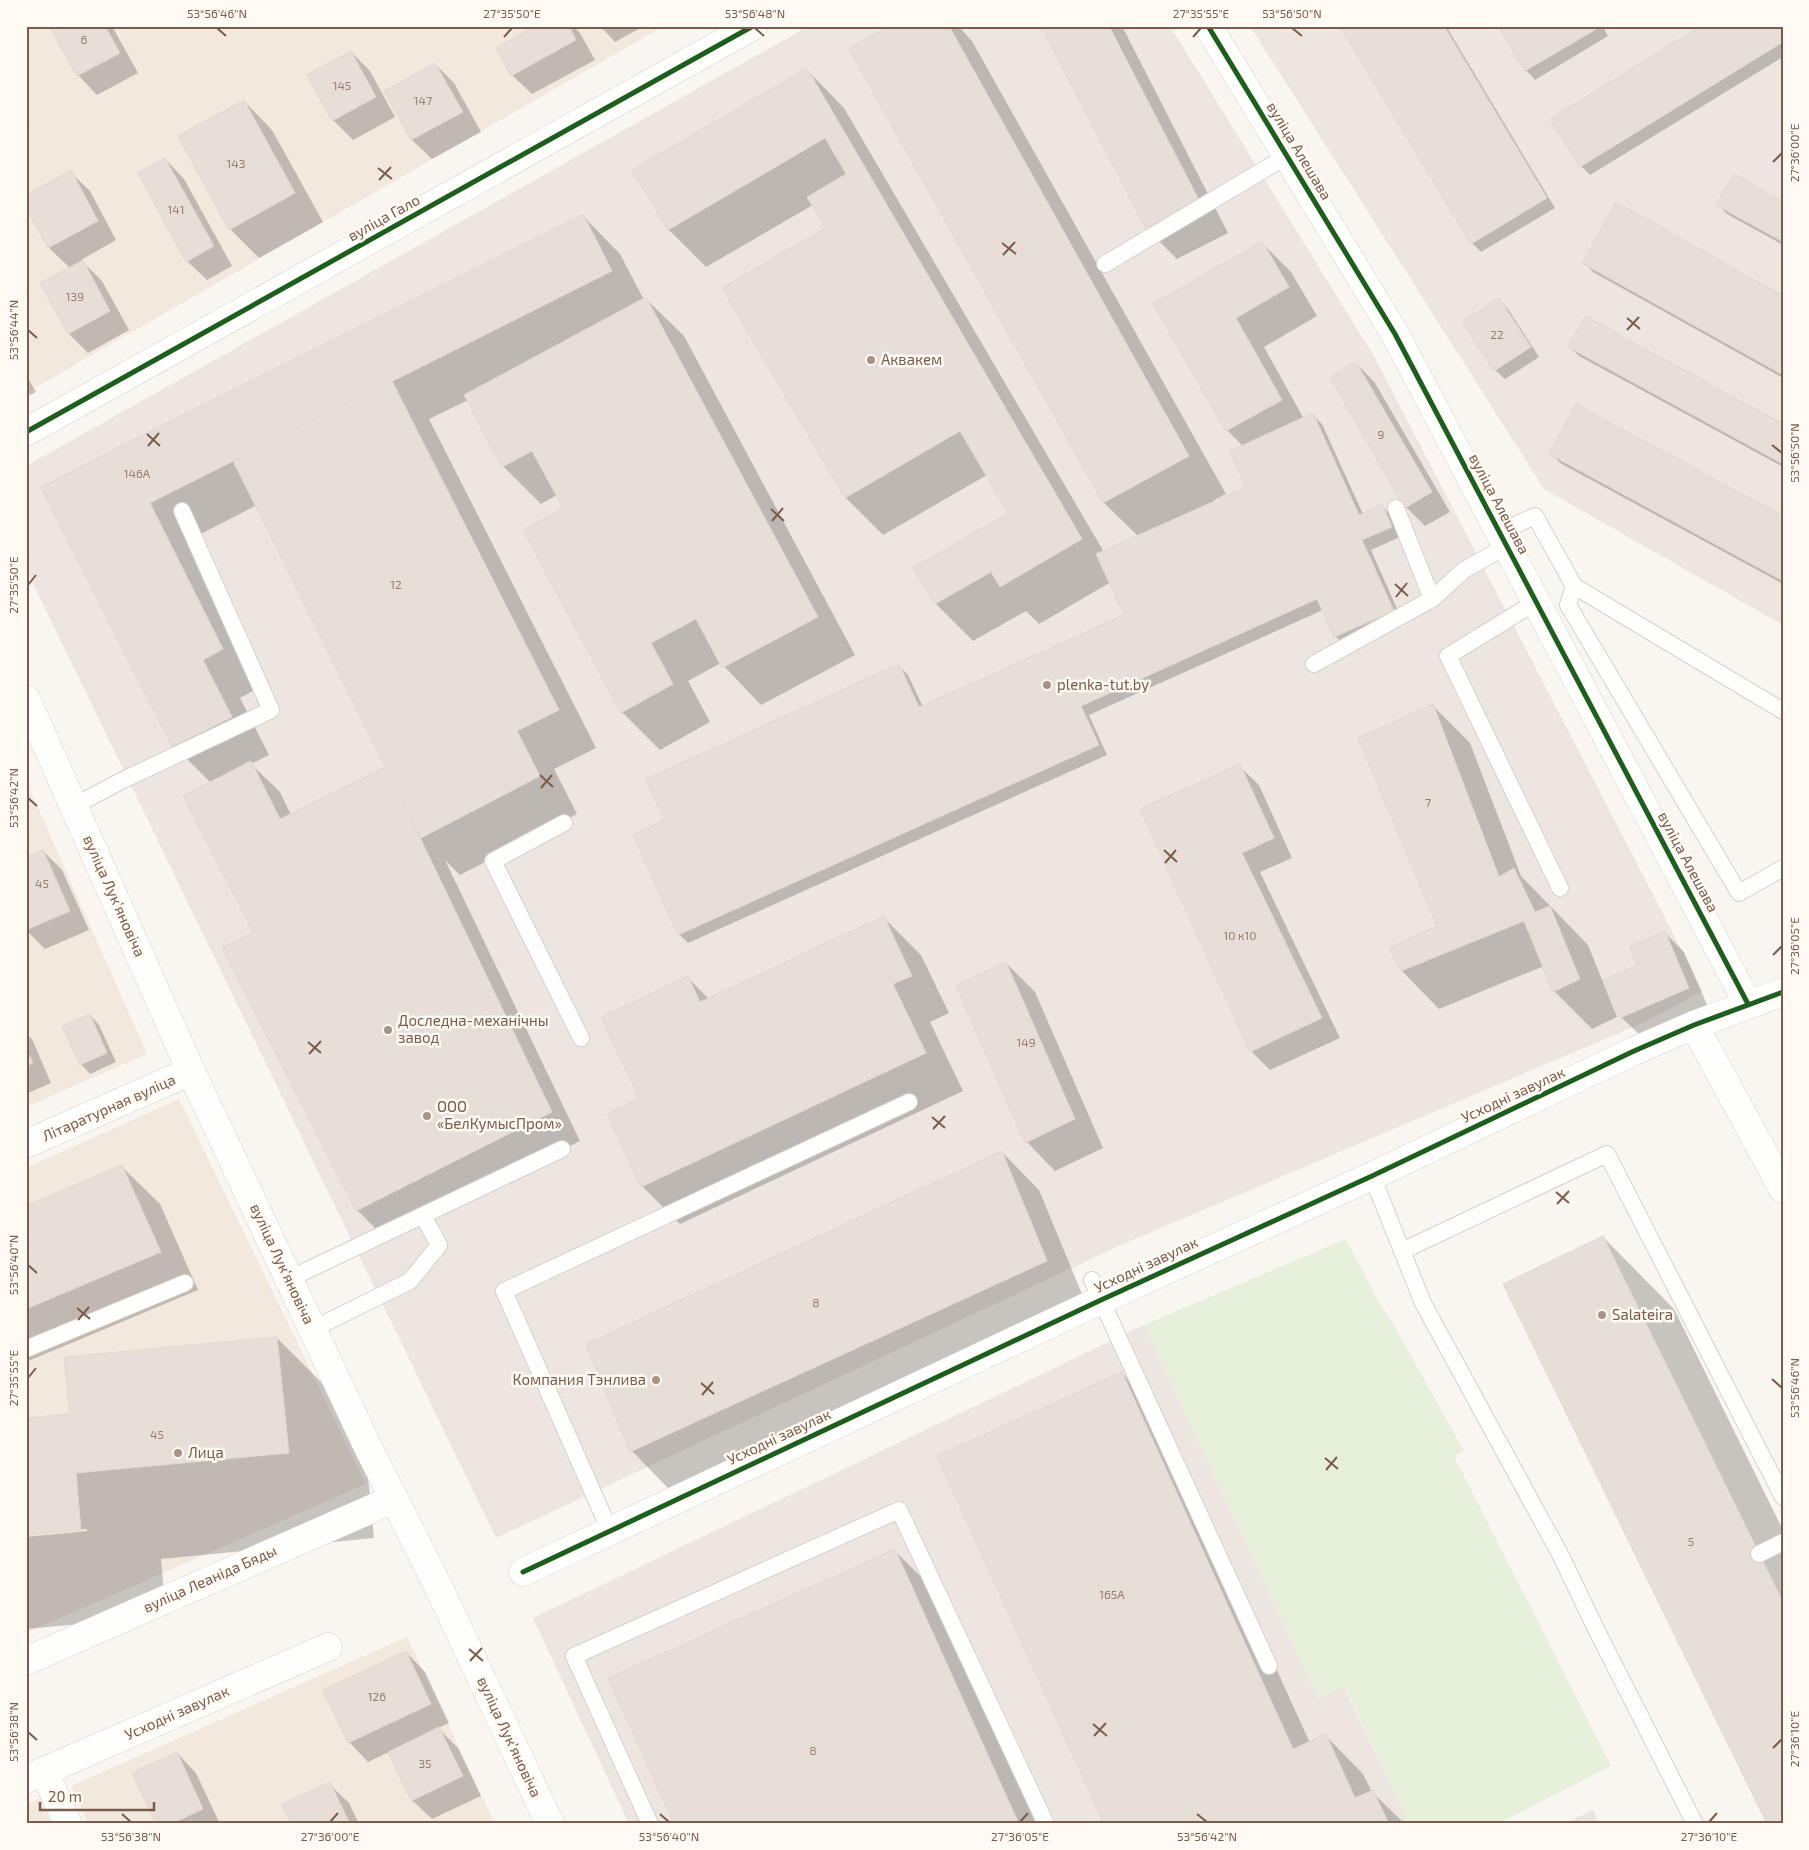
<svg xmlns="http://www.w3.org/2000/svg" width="1809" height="1850" font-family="'Exo 2',sans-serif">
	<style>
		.residential { fill: #f2e8de }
		.industrial { fill: #ede5e0 }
		.green { fill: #e7f0db }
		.shadow { fill: #0003; fill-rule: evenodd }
		.building { fill: #e6ded7; stroke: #e2d8d2 }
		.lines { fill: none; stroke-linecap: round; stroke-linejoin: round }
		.lane-casing { stroke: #d7d1cb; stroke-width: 18 }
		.street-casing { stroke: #d7d1cb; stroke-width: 29 }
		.secondary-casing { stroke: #d9d2cb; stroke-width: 29 }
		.lane { stroke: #fefefd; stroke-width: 16 }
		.street { stroke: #fefefd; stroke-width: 28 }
		.secondary { stroke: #fefefd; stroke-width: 28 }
		.cycleway-casing { stroke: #fffaf3; stroke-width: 8 }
		.cycleway { stroke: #1b5e20; stroke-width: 5 }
		.ticks { fill: none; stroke: #7a5c4d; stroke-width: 2 }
		.poi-dot { fill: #a69286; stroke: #fffaf3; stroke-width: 2 }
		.labels { text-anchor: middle; stroke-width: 5; stroke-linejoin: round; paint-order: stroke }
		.number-label { font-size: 12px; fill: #977e72 }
		.street-label { font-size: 15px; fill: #7a5c4d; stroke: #fffaf3 }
		.poi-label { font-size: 15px; fill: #7a5c4d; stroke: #fffaf3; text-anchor: start }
		.neatline { fill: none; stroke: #7a5c4d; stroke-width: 2 }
		.ticks-label { font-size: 12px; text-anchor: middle; fill: #7a5c4d }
	</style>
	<rect width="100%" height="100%" fill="#f9f5f0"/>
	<!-- residential -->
	<g class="residential">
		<polygon points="26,26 664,26 26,393"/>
		<polygon points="26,781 147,1054 26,1107"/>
		<polygon points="179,1099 366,1484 26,1633 26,1168"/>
		<polygon points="407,1637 495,1824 88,1824 71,1786"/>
		<polygon points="40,1798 51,1824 26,1824 26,1804"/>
	</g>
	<!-- industrial -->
	<g class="industrial">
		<polygon points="809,26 1170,26 1375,358 1703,991 1645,1022 1121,1245 496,1538 26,569 26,466"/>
		<polygon points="1250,26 1783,26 1783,625 1544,489"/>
		<polygon points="1144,1325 1318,1698 1344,1686 1409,1824 629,1824 533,1618"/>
		<polygon points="1593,1810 1599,1824 1563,1824"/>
	</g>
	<!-- green -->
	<polygon class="green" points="1346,1239 1378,1301 1391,1320 1464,1451 1454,1456 1611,1766 1497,1824 1409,1824 1345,1686 1318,1698 1144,1325"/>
	<!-- shadow -->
	<g class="shadow">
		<polygon points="51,26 112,26 138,73 97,95 78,75"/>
		<polygon points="538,26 573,26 580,33 595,60 532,94 512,75"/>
		<polygon points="600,26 644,26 615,42"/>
		<polygon points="892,26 958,26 972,41 1226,494 1214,500 1215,502 1248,487 1243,446 1227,430 1155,304 1262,243 1291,272 1317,316 1264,347 1304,419 1313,415 1322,424 1363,514 1382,506 1391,515 1400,537 1371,550 1402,620 1345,646 1335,636 1323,610 1089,715 1107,755 688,943 679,934 666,821 899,666 908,675 923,707 1126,616 1111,582 1039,624 1026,611 973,641 936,604 1009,513 987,475 883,535 846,498 827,229 813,205 706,267 668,229 807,70 844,108 1104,552 1138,536 1104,503 851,49"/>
		<polygon points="1043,26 1122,26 1228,233 1177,259 1148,230"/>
		<polygon points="1342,26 1446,26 1555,208 1481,252 1472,243"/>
		<polygon points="1500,26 1602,26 1608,36 1535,80 1526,70"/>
		<polygon points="1783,26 1783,57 1590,175 1581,166"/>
		<polygon points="351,52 370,71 395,117 353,140 333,120 308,76"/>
		<polygon points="435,64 454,83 481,132 432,159 412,140 386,91"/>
		<polygon points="244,101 272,130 323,222 259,258 230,229"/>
		<polygon points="26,119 30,126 26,128"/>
		<polygon points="165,159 184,179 232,266 207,280 187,261"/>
		<polygon points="70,172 90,191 116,240 81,260 102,281 129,330 88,353 69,334 70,268 49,248 26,205"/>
		<polygon points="1783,203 1783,245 1727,214 1718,205"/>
		<path d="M 583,216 L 620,254 L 644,300 L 646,299 L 684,336 L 855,655 L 761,705 L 721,663 L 688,681 L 710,722 L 660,750 L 622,712 L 565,509 L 557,495 L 541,504 L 503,466 L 468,400 L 429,419 L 596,748 L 554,769 L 577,814 L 460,875 L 445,860 L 580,1141 L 386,1239 L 357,1210 L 254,932 L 211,783 L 174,746 L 43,488 ZM 257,505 L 388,768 L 291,815 L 280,792 L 251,764 L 269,755 L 240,698 L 260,687 L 187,541 Z"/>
		<polygon points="1584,262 1783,297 1783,378 1593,272"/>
		<polygon points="1499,300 1508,309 1539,357 1505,379 1495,370"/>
		<polygon points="1570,347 1783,426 1783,467 1579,356"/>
		<polygon points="1356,363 1375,383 1450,512 1425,526 1406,507"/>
		<polygon points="26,375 36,392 26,397"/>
		<polygon points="1551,453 1783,518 1783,584 1560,463"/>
		<polygon points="1433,706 1470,743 1521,876 1588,945 1617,1017 1592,1029 1554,991 1544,966 1439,1009 1402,971 1439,927"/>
		<polygon points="1239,766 1259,785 1292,858 1260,872 1340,1038 1270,1070 1251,1051 1141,809"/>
		<polygon points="43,851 62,870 89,930 45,949 26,930 26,858"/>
		<polygon points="883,917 921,955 949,1013 930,1022 963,1091 680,1224 642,1186 641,1099 687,977 709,999"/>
		<polygon points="1664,932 1684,952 1708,1007 1641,1036 1621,1017 1639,966"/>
		<polygon points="1006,963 1035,992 1103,1148 1055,1171 1027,1142"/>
		<polygon points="90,1015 99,1025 116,1062 90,1074 81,1064"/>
		<polygon points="26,1034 32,1039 51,1083 26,1094"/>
		<polygon points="1002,1152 1039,1190 1084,1299 669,1489 632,1451 588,1345"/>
		<polygon points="122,1167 160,1204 198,1290 26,1362 26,1207"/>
		<polygon points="1603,1237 1674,1309 1783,1530 1783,1824"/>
		<polygon points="277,1338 363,1424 374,1538 161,1559 166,1616 26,1629 26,1537 87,1531 87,1529 26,1534 71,1415"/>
		<polygon points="1122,1373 1159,1411 1310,1743 1326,1736 1363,1774 1372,1792 1405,1824 1106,1824"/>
		<polygon points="894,1550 932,1588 1039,1824 676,1824"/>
		<polygon points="406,1652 425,1672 449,1723 438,1728 458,1748 481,1796 432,1819 412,1800 389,1752 368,1762 349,1742"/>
		<polygon points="177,1753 196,1773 220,1824 157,1824"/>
		<polygon points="329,1784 349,1803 359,1824 293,1824"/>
	</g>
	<!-- building -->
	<g class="building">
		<polygon points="49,26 105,26 120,53 77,76"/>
		<polygon points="535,26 569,26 576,40 511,76 496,48"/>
		<polygon points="890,26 949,26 1189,456 1103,503 849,49"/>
		<polygon points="1041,26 1109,26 1201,204 1147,231"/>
		<polygon points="1340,26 1444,26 1547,198 1471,244"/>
		<polygon points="1498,26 1600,26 1600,27 1525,71"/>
		<polygon points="1701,26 1783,26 1783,42 1580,167 1550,119"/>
		<polygon points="351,51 376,97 332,121 307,75"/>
		<polygon points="435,63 463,112 411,140 384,91"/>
		<polygon points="807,68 1082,539 1000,587 991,572 935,604 913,568 1008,513 960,431 845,498 722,288 825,228 807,197 846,174 825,138 668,230 632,170"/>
		<polygon points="244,100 295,193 229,230 178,136"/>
		<polygon points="165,158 214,246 186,262 138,173"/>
		<polygon points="71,170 98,221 48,248 26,208 26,195"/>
		<polygon points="1734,174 1783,202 1783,242 1716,205"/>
		<polygon points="1616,202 1783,296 1783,375 1582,263"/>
		<polygon points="583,214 612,271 150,503 223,649 203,660 232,717 172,747 41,488 122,445"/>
		<polygon points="1262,241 1289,287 1236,318 1282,400 1226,431 1153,304"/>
		<polygon points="83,260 110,311 68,334 40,283"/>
		<polygon points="646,297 818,617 722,668 696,619 651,643 673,684 621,713 523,530 563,508 532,451 502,467 464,395"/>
		<polygon points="1499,298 1531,347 1494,371 1462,322"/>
		<polygon points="1585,316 1783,424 1783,464 1568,347"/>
		<polygon points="1356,362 1432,492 1405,508 1330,377"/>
		<polygon points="392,381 559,710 517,731 540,776 421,838 233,461"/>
		<polygon points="1576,404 1783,516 1783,581 1549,454"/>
		<polygon points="1313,413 1359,515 1382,504 1392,527 1362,540 1394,611 1334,637 1317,599 1081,706 1099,745 678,935 633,835 664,820 646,779 899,664 919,707 1124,615 1096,554 1246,487 1230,451"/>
		<polygon points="1433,704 1499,877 1514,868 1535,912 1550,906 1580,979 1553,992 1524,921 1401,971 1389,948 1437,926 1358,738"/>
		<polygon points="251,761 280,819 386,767 552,1112 356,1211 222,948 253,932 183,796"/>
		<polygon points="1240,764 1274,838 1242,853 1322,1018 1250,1052 1140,809"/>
		<polygon points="43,850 70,911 26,930 26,857"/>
		<polygon points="884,916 912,976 893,984 926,1053 641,1187 607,1114 639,1098 601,1017 688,976 700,1002"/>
		<polygon points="1665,931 1689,988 1620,1018 1603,980 1637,965 1630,946"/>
		<polygon points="1006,962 1075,1119 1025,1143 956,986"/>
		<polygon points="90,1014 107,1053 80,1065 62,1026"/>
		<polygon points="26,1048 33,1063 26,1066"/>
		<polygon points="1002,1151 1047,1261 630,1452 586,1344"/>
		<polygon points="122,1165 161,1252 26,1309 26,1206"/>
		<polygon points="1603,1236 1783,1602 1783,1824 1767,1824 1503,1284"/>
		<polygon points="277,1337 289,1453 76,1473 81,1530 26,1535 26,1418 70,1414 64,1357"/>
		<polygon points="1122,1372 1293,1749 1326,1734 1355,1798 1373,1790 1389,1824 1104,1824 937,1456"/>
		<polygon points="895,1549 1019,1824 674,1824 608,1678"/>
		<polygon points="406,1651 431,1704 348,1743 323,1690"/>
		<polygon points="439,1727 463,1776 411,1801 388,1752"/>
		<polygon points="177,1752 203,1809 171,1824 156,1824 132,1773"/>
		<polygon points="330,1782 350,1824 291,1824 282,1804"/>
	</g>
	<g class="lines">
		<!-- lane casing -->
		<g class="lane-casing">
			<g id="lane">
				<polyline points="1105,264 1287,156"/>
				<polyline points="1396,508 1432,599"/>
				<polyline points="1500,532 1535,516 1574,586 1783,711"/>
				<polyline points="1574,586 1568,605 1739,893 1783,868"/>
				<polyline points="1536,602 1448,656 1560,888"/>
				<polyline points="1314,664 1432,599 1464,570 1507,546"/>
				<polyline points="74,806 121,781 271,710 182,511"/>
				<polyline points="564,823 493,861 581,1038"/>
				<polyline points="1372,1176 1423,1303 1561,1556 1595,1627 1695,1824"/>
				<polyline points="1402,1251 1607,1154 1783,1497"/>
				<polyline points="289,1279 562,1149"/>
				<polyline points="1092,1280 1269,1666"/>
				<polyline points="313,1329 410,1281 439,1245 423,1216"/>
				<polyline points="26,1349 185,1283"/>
				<polyline points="610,1531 504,1291 909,1102"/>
				<polyline points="1759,1554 1783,1542"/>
				<polyline points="650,1824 574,1656 899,1510 1046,1824"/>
			</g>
		</g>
		<!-- street casing -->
		<g class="street-casing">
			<g id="street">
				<polyline points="1208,26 1395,334 1748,1004"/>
				<polyline points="26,432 753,26"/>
				<polyline points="1694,1025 1783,1189"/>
				<polyline points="26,1144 191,1071"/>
				<polyline points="523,1572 1101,1300 1372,1176 1634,1051 1694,1025 1783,992"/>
				<polyline points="44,1771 68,1824"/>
				<polyline points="26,1779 328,1647"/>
			</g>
		</g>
		<!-- secondary casing -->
		<g class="secondary-casing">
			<g id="secondary">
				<polyline points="26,699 191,1071 366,1443 438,1586 550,1824"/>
				<polyline points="26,1661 394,1499"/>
			</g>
		</g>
		<!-- lane -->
		<use href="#lane" class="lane"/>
		<!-- street -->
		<use href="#street" class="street"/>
		<!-- secondary -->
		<use href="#secondary" class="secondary"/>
		<!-- cycleway casing -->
		<g class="cycleway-casing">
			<g id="cycleway">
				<polyline points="1208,26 1395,334 1748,1004"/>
				<polyline points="26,432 753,26"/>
				<polyline points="523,1572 1101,1300 1372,1176 1634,1051 1694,1025 1783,992"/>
			</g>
		</g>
		<!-- cycleway -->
		<use href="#cycleway" class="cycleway"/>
	</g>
	<!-- ticks -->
	<path class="ticks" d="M 217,28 L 226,36M 755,28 L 764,36M 1292,28 L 1302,36M 504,37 L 512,28M 1193,37 L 1201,28M 1773,162 L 1782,153M 378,168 L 392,179M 379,180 L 391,167M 1002,243 L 1016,254M 1003,255 L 1015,242M 1627,318 L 1640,329M 28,330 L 37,338M 1627,330 L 1639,317M 147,434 L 160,446M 1772,445 L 1782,453M 148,446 L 159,433M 771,509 L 784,521M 772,521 L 783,508M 1395,584 L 1408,596M 28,585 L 36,575M 1396,597 L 1407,583M 540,775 L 553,787M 541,788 L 552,775M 28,798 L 37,806M 1164,850 L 1177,862M 1165,863 L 1176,850M 1773,955 L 1782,946M 308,1042 L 321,1053M 309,1054 L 321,1041M 932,1117 L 945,1128M 933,1129 L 945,1116M 1556,1192 L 1569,1203M 1557,1204 L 1569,1191M 28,1265 L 37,1273M 77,1308 L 90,1319M 78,1320 L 89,1307M 28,1378 L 36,1368M 1772,1379 L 1782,1388M 701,1383 L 714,1394M 702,1395 L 713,1382M 1325,1458 L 1338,1469M 1326,1470 L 1337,1457M 469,1649 L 483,1661M 470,1661 L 482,1648M 1093,1724 L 1107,1736M 28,1732 L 37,1740M 1094,1736 L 1106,1723M 1773,1748 L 1782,1739M 122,1814 L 131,1822M 660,1814 L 669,1822M 1197,1814 L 1207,1822M 330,1822 L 338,1813M 1020,1822 L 1028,1813M 1709,1822 L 1717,1813"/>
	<!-- markers -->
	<g class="poi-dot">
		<circle cx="871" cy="360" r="5"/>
		<circle cx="1047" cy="685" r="5"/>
		<circle cx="388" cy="1030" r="5"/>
		<circle cx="427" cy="1116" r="5"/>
		<circle cx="1602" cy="1315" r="5"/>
		<circle cx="656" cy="1380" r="5"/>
		<circle cx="178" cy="1453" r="5"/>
	</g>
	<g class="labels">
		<!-- number labels -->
		<g class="number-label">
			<text x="84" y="44">6</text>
			<text x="342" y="90">145</text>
			<text x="423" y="105">147</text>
			<text x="236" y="168">143</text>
			<text x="176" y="214">141</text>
			<text x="75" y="301">139</text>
			<text x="1497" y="339">22</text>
			<text x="1381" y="439">9</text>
			<text x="137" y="478">146А</text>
			<text x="396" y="589">12</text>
			<text x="1428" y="807">7</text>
			<text x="42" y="888">45</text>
			<text x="1240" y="940">10 к10</text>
			<text x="1026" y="1047">149</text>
			<text x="816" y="1307">8</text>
			<text x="157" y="1439">45</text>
			<text x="1691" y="1546">5</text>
			<text x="1112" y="1599">165А</text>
			<text x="377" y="1701">126</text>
			<text x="813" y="1755">8</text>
			<text x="425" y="1768">35</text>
		</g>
		<!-- street labels -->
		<g class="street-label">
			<text transform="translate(1299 151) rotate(59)" y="5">вуліца Алешава</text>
			<text transform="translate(384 218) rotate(-29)" y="5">вуліца Гало</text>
			<text transform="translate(1499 504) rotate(62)" y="5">вуліца Алешава</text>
			<text transform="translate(1688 862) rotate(62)" y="5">вуліца Алешава</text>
			<text transform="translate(114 896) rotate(66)" y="5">вуліца Лукʼяновіча</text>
			<text transform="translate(1513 1095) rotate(-25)" y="5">Усходні завулак</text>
			<text transform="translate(109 1108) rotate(-24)" y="5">Літаратурная вуліца</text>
			<text transform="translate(282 1264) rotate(65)" y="5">вуліца Лукʼяновіча</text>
			<text transform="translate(1146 1265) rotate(-25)" y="5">Усходні завулак</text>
			<text transform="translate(779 1437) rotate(-25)" y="5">Усходні завулак</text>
			<text transform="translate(210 1579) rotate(-24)" y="5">вуліца Леаніда Бяды</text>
			<text transform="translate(177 1713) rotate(-24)" y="5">Усходні завулак</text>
			<text transform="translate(509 1737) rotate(65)" y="5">вуліца Лукʼяновіча</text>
		</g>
		<!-- poi labels -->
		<g class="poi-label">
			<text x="881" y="365">Аквакем</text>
			<text x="1057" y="690">plenka-tut.by</text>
			<text x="398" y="1026">Доследна-механічны<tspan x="398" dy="17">завод</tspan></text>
			<text x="437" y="1112">ООО<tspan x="437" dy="17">«БелКумысПром»</tspan></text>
			<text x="1612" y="1320">Salateira</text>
			<text x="646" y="1385" text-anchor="end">Компания Тэнлива</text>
			<text x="188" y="1458">Лица</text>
		</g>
	</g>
	<!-- border -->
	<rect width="1809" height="1850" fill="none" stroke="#fffaf3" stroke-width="55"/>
	<!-- scale -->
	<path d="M40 1802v8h114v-8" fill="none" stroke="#7a5c4d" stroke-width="2.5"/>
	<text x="48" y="1802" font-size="15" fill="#7a5c4d" stroke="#fffaf3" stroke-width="4" paint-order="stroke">20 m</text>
	<rect x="28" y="28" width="1754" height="1794" class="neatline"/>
	<g class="ticks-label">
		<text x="217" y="18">53°56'46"N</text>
		<text x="512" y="18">27°35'50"E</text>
		<text x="755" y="18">53°56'48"N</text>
		<text x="1201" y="18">27°35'55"E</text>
		<text x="1292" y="18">53°56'50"N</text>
		<text transform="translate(1795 153) rotate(-90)" y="4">27°36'00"E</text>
		<text transform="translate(14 330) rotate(-90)" y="4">53°56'44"N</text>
		<text transform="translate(1795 453) rotate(-90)" y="4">53°56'50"N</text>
		<text transform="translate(14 585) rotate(-90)" y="4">27°35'50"E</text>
		<text transform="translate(14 798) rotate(-90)" y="4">53°56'42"N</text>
		<text transform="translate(1795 946) rotate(-90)" y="4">27°36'05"E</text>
		<text transform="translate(14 1265) rotate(-90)" y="4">53°56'40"N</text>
		<text transform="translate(14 1378) rotate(-90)" y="4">27°35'55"E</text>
		<text transform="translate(1795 1388) rotate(-90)" y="4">53°56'46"N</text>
		<text transform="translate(14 1732) rotate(-90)" y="4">53°56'38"N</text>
		<text transform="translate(1795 1739) rotate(-90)" y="4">27°36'10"E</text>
		<text x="131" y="1841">53°56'38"N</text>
		<text x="330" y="1841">27°36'00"E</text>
		<text x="669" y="1841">53°56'40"N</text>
		<text x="1020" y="1841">27°36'05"E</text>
		<text x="1207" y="1841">53°56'42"N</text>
		<text x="1709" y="1841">27°36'10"E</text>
	</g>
</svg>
